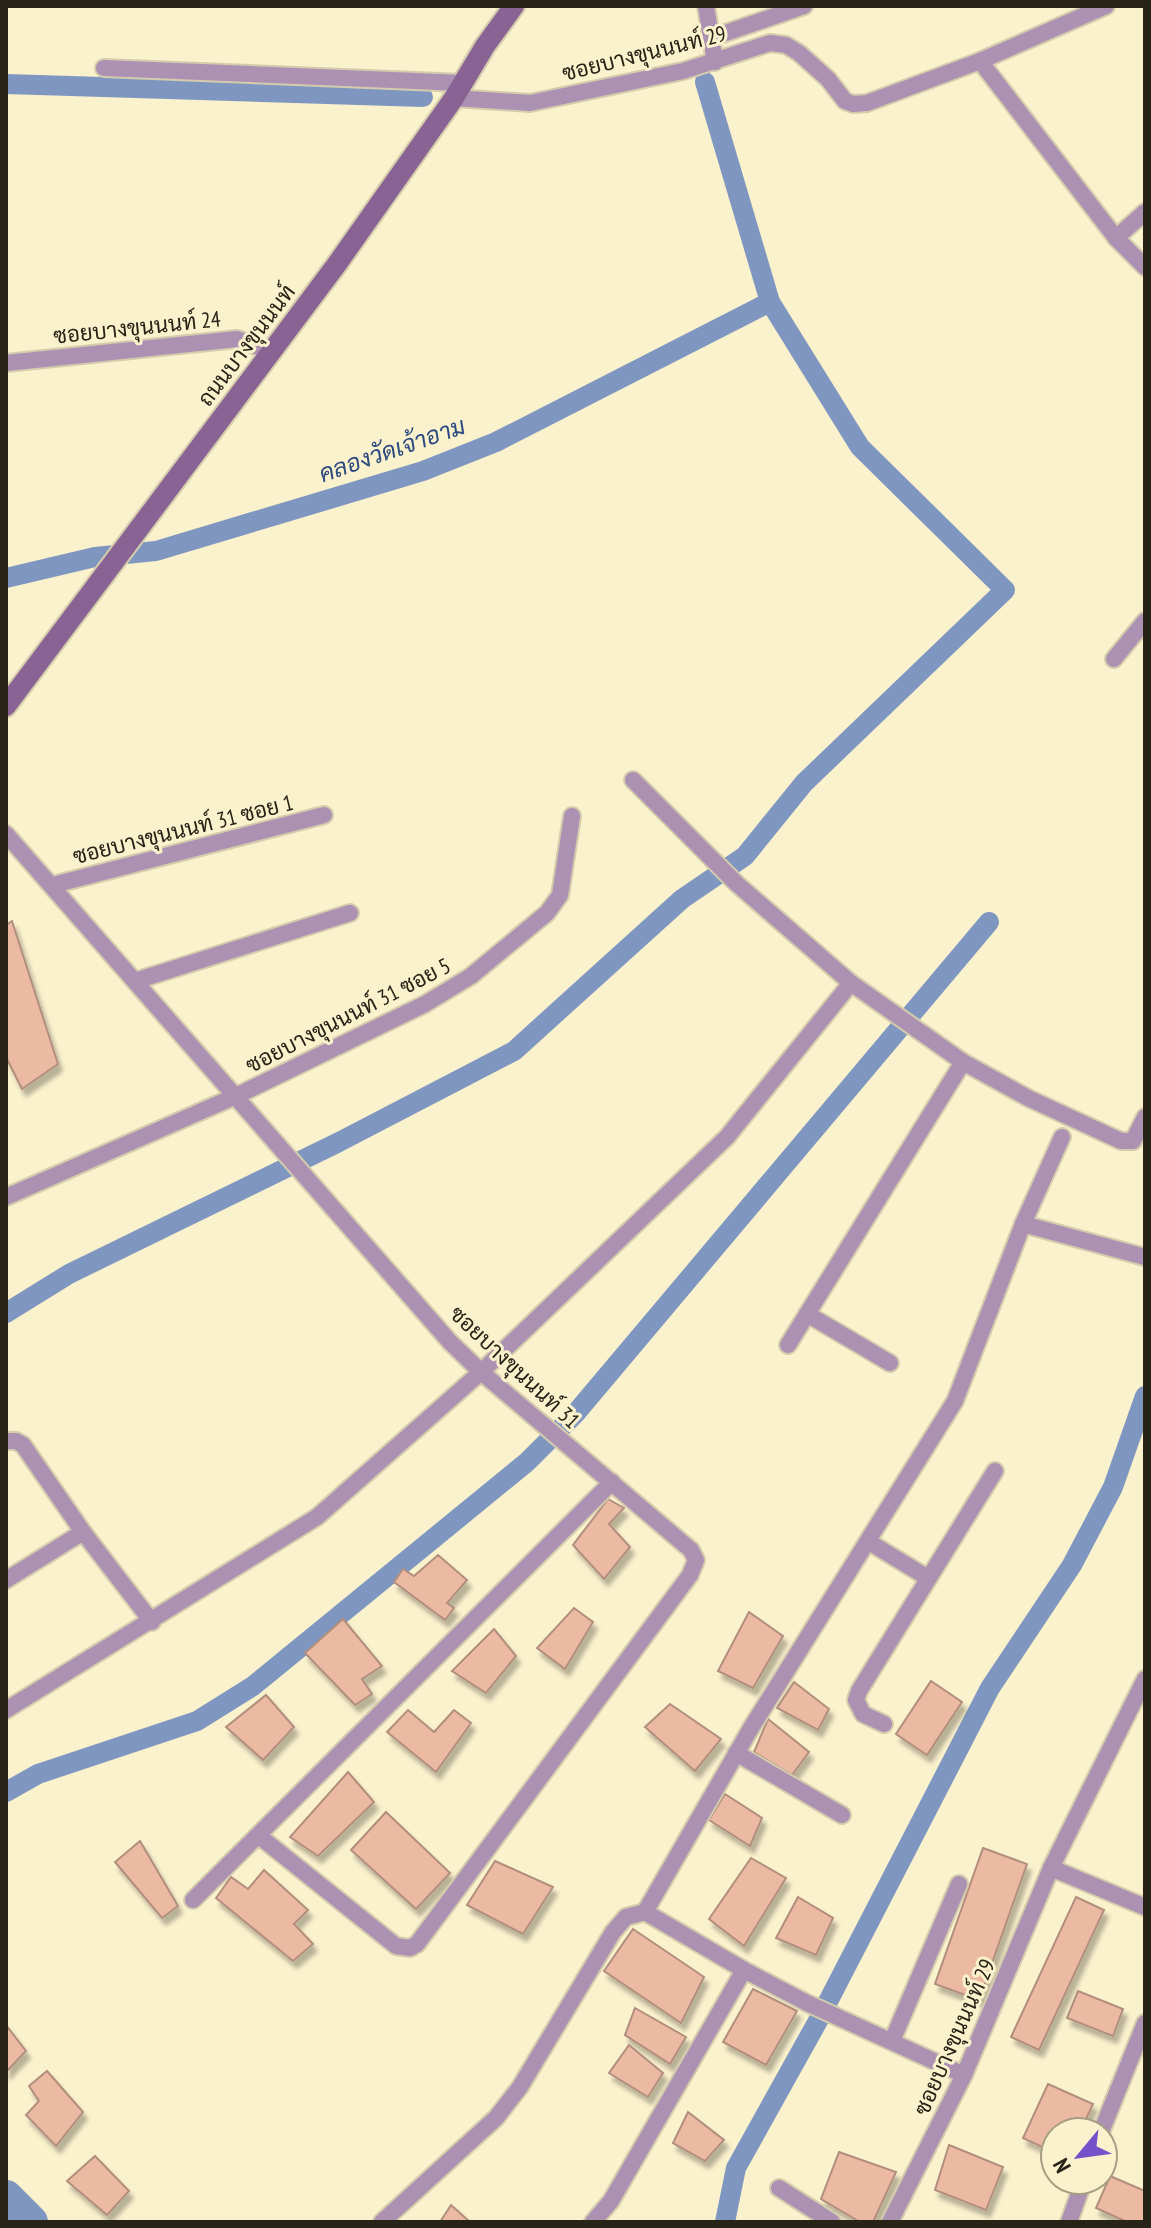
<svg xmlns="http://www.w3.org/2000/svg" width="1151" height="2228" font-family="'PT Sans Narrow',Sarabun,sans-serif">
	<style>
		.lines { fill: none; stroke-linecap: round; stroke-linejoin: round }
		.canal { stroke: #7f97c0; stroke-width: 20 }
		.river { stroke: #7f97c0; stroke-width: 34 }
		.building { fill: #ecbaa2; stroke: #b18e7e; stroke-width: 2; filter: url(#shadow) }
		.street-casing { stroke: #d4ccac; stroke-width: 20 }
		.secondary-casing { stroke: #d4ccac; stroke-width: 24 }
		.street { stroke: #ac91b3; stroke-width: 16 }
		.secondary { stroke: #896393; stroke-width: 20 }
		.labels { text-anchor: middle; stroke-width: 6; stroke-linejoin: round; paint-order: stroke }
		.street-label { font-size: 22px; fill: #272316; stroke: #faf1cd }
		.water-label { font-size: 24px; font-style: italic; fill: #2c4b80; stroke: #faf1cd }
	</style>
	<defs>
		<filter id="shadow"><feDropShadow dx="4" dy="7" stdDeviation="2" flood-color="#0004"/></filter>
	</defs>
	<rect width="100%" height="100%" fill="#faf1cd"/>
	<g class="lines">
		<!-- canal -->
		<g class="canal">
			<polyline points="6,84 423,97"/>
			<polyline points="6,578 95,557 156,551 423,471 496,442 770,302"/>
			<polyline points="6,1313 69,1274 339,1142 514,1051 682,899 745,856 804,783 1005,590 860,447 770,302 705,82"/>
			<polyline points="6,1792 38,1774 197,1721 253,1686 527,1462 575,1414 989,922"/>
			<polyline points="725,2222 736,2168 819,2019 990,1688 1072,1565 1113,1487 1145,1396"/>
		</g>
		<!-- river -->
		<polyline class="river" points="6,2197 31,2222"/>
	</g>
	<!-- building -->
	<g class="building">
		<polygon points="12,921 58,1064 22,1089 6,1057 6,925"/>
		<polygon points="608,1499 624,1508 609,1524 630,1547 604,1579 573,1545"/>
		<polygon points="438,1555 467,1580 447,1603 454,1608 445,1620 394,1582 403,1569 414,1576"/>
		<polygon points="574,1608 593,1622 565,1669 537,1648"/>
		<polygon points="749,1612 783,1636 753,1688 718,1671"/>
		<polygon points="343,1619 382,1666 362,1679 372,1694 355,1705 305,1653"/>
		<polygon points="494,1629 516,1656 486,1693 452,1671"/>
		<polygon points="931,1681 962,1702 927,1755 896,1734"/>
		<polygon points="794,1682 829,1709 818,1730 777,1708"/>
		<polygon points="266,1695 294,1727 263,1760 226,1727"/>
		<polygon points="670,1704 721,1739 695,1771 645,1727"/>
		<polygon points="408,1710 434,1732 454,1710 471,1723 436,1772 387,1732"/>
		<polygon points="768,1719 809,1752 792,1775 754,1752"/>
		<polygon points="348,1772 374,1802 318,1856 290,1837"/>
		<polygon points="725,1794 762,1818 750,1846 709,1820"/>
		<polygon points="386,1812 450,1873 416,1909 351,1850"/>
		<polygon points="140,1841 178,1906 162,1918 115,1862"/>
		<polygon points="983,1848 1027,1864 979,2000 935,1984"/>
		<polygon points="751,1858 786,1878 744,1946 709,1919"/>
		<polygon points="495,1861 553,1887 523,1934 467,1905"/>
		<polygon points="264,1870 308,1910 294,1924 313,1944 293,1961 216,1898 231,1877 248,1889"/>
		<polygon points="798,1897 833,1918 816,1955 776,1938"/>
		<polygon points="1076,1897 1104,1910 1039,2050 1011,2037"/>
		<polygon points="633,1929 704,1977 681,2023 604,1971"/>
		<polygon points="753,1989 797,2011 766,2065 723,2042"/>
		<polygon points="1078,1991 1123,2009 1113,2036 1067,2018"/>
		<polygon points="635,2008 686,2037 670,2064 625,2035"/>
		<polygon points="6,2025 26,2051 6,2072"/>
		<polygon points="629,2045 663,2073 648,2097 609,2073"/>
		<polygon points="47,2071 83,2112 56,2146 26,2115 39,2101 29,2086"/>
		<polygon points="1048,2084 1093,2104 1080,2132 1055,2132 1055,2153 1023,2138"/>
		<polygon points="688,2112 724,2140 705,2161 673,2143"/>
		<polygon points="949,2145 1003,2167 986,2210 935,2190"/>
		<polygon points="839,2152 896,2172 873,2222 860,2222 821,2199"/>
		<polygon points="95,2156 129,2191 107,2215 67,2181"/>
		<polygon points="1110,2176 1145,2191 1145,2222 1127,2222 1096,2208"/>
		<polygon points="451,2205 470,2222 440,2222"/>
	</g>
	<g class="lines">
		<!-- street casing -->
		<g class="street-casing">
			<g id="street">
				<polyline points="706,6 715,62"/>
				<polyline points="711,38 804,6"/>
				<polyline points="980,61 1106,6"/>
				<polyline points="104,68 463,83"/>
				<polyline points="454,98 530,103 683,71 770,43 786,45 799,53 828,79 845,101 853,104 867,103 980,61 1116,238 1145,267"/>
				<polyline points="1116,238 1145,212"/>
				<polyline points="6,363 237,339 270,351"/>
				<polyline points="1114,659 1145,621"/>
				<polyline points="633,780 737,884 851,983 963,1062 1028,1098 1121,1141 1133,1141 1145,1117"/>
				<polyline points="6,834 450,1342 481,1372 691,1550 696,1560 690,1575 417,1944 410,1948 396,1946 259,1836"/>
				<polyline points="53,885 324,815"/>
				<polyline points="135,981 350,913"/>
				<polyline points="6,1197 236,1096 425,1004 471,976 547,913 560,895 572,816"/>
				<polyline points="1023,1224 1145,1257"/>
				<polyline points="807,1314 890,1363"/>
				<polyline points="788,1345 963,1062"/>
				<polyline points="6,1441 16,1441 23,1445 83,1532 152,1622"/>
				<polyline points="869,1542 928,1578"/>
				<polyline points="6,1580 83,1532"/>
				<polyline points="6,1710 317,1517 481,1372 727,1137 851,983"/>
				<polyline points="884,1724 863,1714 856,1700 859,1691 995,1471"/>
				<polyline points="736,1753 842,1815"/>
				<polyline points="1051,1868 1145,1907"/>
				<polyline points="193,1900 612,1482"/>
				<polyline points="645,1912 751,1728 955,1401 1023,1224 1062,1137"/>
				<polyline points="892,2041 959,1884"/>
				<polyline points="1101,2132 1145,2023"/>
				<polyline points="779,2188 832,2222"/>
				<polyline points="382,2222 496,2118 520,2087 613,1932 626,1917 645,1912 744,1970 807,2003 964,2075"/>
				<polyline points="593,2222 611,2201 744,1970"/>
				<polyline points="890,2222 964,2075 1051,1868 1145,1679"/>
				<polyline points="1069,2222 1084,2180"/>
			</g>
		</g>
		<!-- secondary casing -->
		<g class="secondary-casing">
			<polyline id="secondary" points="6,706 337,264 454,98 485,46 514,6"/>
		</g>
		<!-- street -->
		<use href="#street" class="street"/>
		<!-- secondary -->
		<use href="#secondary" class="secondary"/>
	</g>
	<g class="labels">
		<!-- street labels -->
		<g class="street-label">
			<text transform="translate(644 53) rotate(-14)" y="8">ซอยบางขุนนนท์ 29</text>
			<text transform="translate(137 327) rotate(-6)" y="8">ซอยบางขุนนนท์ 24</text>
			<text transform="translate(246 345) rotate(-53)" y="8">ถนนบางขุนนนท์</text>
			<text transform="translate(183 829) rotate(-14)" y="8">ซอยบางขุนนนท์ 31 ซอย 1</text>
			<text transform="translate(348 1015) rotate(-27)" y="8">ซอยบางขุนนนท์ 31 ซอย 5</text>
			<text transform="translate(515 1367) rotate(43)" y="8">ซอยบางขุนนนท์ 31</text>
			<text transform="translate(954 2037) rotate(-66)" y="8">ซอยบางขุนนนท์ 29</text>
		</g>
		<!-- water labels -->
		<g class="water-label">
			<text transform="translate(392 450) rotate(-19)" y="8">คลองวัดเจ้าอาม</text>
		</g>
	</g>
	<!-- border -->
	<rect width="1151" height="2228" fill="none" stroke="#272316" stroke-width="16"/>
	<!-- north arrow -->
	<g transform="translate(1079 2156) rotate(241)"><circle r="38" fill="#faf1cd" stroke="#a69f84" stroke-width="2"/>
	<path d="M0-6L14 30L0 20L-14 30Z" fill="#7551ca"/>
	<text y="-12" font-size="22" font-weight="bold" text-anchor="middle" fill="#272316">N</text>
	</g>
</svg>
